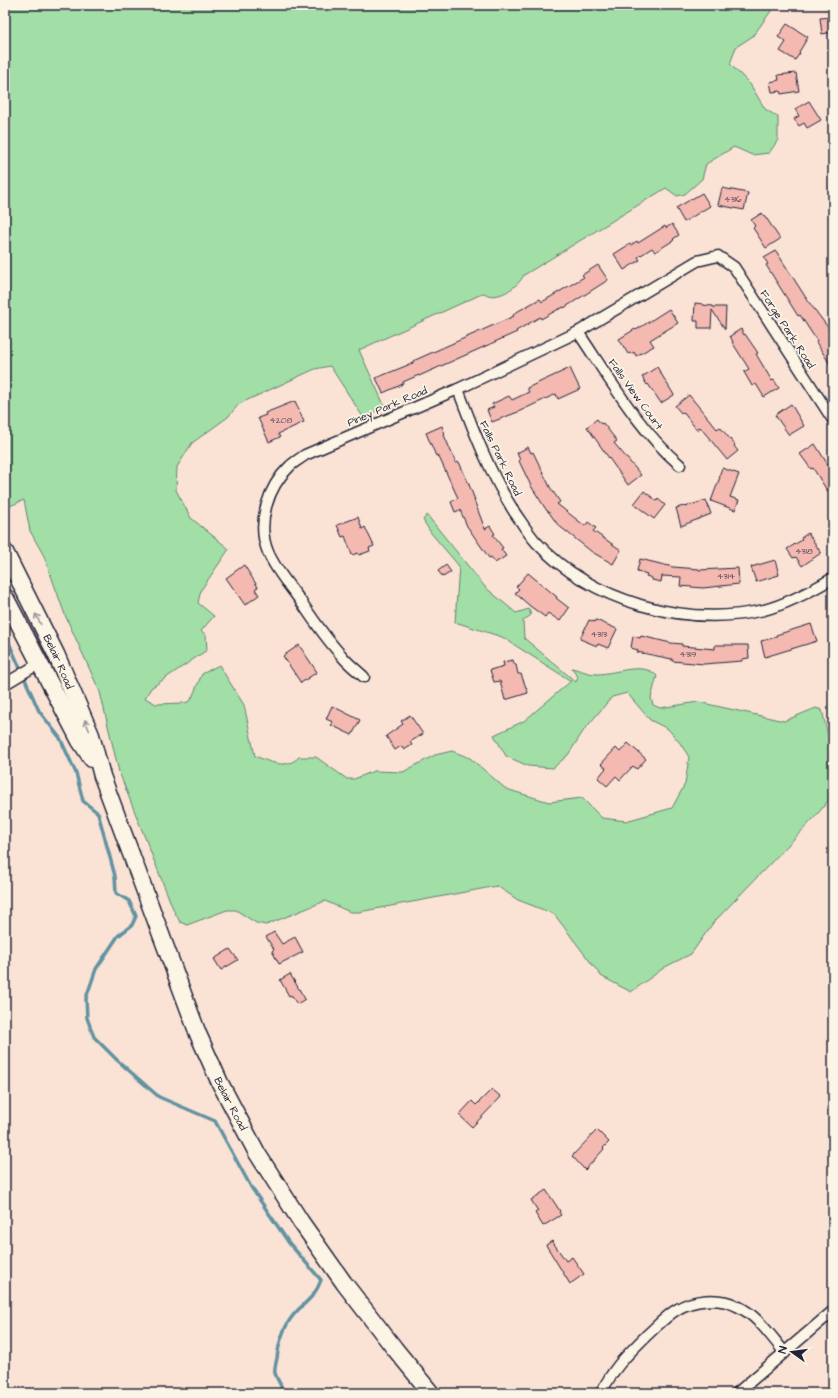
<svg xmlns="http://www.w3.org/2000/svg" width="838" height="1398" font-family="'Architects Daughter',sans-serif">
	<style>
		.green { fill: #a1dfa6; stroke: #628070 }
		.lines { fill: none; stroke-linecap: round; stroke-linejoin: round }
		.stream { stroke: #6292a2; stroke-width: 3.5 }
		.building { fill: #f4b9b1; stroke: #22223b }
		.minor-casing { stroke: #22223b; stroke-width: 13 }
		.trunk-casing { stroke: #22223b; stroke-width: 19 }
		.minor { stroke: #fcf5e5; stroke-width: 10 }
		.trunk { stroke: #fcf5e5; stroke-width: 16 }
		.oneway { stroke: #9a9698 }
		.labels { text-anchor: middle; stroke-width: 3.5; stroke-linejoin: round; paint-order: stroke }
		.number-label { font-size: 9px; fill: #564858 }
		.street-label { font-size: 11px; fill: #22223b; stroke: #fcf5e5 }
	</style>
	<rect width="100%" height="100%" fill="#fae3d5"/>
	<filter id="ink" filterUnits="userSpaceOnUse"><feTurbulence type="fractalNoise" baseFrequency=".025" numOctaves="2"/><feDisplacementMap in="SourceGraphic" scale="8" xChannelSelector="R" yChannelSelector="G"/><feConvolveMatrix kernelMatrix="1 2 1 2 8 2 1 2 1" color-interpolation-filters="sRGB"/></filter>
	<g filter="url(#ink)">
		<!-- green -->
		<path class="green" d="M 5,5 L 771,5 L 771,11 L 753,36 L 736,47 L 730,64 L 750,84 L 765,109 L 778,117 L 778,140 L 769,153 L 752,155 L 734,147 L 706,164 L 702,179 L 685,194 L 677,196 L 666,188 L 524,275 C 518,287 497,302 484,293 L 359,350 L 385,407 L 363,417 L 330,366 L 315,369 L 239,404 L 228,417 L 192,443 L 177,467 L 176,490 L 191,518 L 229,549 L 201,590 L 198,603 L 214,616 L 201,631 L 206,635 L 207,650 L 151,688 L 145,698 L 156,704 L 185,703 L 191,700 L 202,674 L 219,665 L 244,705 L 255,756 C 270,762 286,770 299,757 L 316,757 L 347,779 L 354,779 L 374,771 L 403,772 L 435,755 L 452,751 L 470,758 L 506,789 L 549,802 L 582,798 L 602,818 L 626,821 L 672,808 L 685,784 L 689,757 L 680,743 L 668,729 L 650,720 L 627,693 L 612,697 L 584,730 L 568,755 L 553,768 L 528,766 L 506,756 L 494,735 L 524,721 L 571,681 L 502,637 L 455,622 L 459,566 L 431,533 L 423,520 L 427,515 L 485,587 L 516,613 L 529,609 L 531,615 L 523,621 L 524,638 L 576,682 L 578,677 L 572,668 C 580,670 589,674 597,674 C 615,674 644,661 657,676 L 651,698 L 653,705 L 660,708 L 698,702 L 784,721 L 816,708 L 822,710 L 830,744 L 833,745 L 833,795 L 815,817 L 713,923 L 691,954 L 665,967 L 631,992 L 601,976 L 554,914 L 518,900 L 497,886 L 359,912 L 350,912 L 325,901 L 266,925 L 256,923 L 236,910 L 227,910 L 187,925 L 180,922 L 174,911 L 119,772 L 100,692 L 65,615 L 44,556 L 30,531 L 24,500 L 5,508 Z"/>
		<g class="lines">
			<!-- stream -->
			<path class="stream" d="M 5,634 L 39,711 L 60,738 L 76,773 L 83,801 L 98,813 L 115,876 L 116,893 L 129,901 L 136,916 L 132,925 L 118,936 L 96,969 L 86,998 L 87,1018 L 94,1037 L 117,1060 L 159,1097 L 215,1121 L 251,1187 L 289,1243 L 321,1280 C 316,1295 307,1301 297,1311 C 285,1323 279,1342 277,1358 C 276,1363 274,1369 275,1373 C 277,1381 282,1384 283,1393"/>
		</g>
		<!-- building -->
		<g class="building">
			<polygon points="833,17 833,32 822,34 820,18"/>
			<polygon points="787,24 808,37 799,52 800,53 795,60 780,51 786,42 778,37"/>
			<polygon points="796,73 799,91 781,94 780,91 772,92 770,82 779,80 778,75"/>
			<polygon points="809,101 821,120 807,128 804,123 799,126 794,119 799,116 795,109"/>
			<polygon points="722,188 748,193 744,210 718,205"/>
			<polygon points="702,193 710,206 684,222 676,208"/>
			<polygon points="762,213 766,219 767,219 780,239 766,248 753,228 755,226 751,220"/>
			<polygon points="672,224 679,235 673,239 674,240 655,252 652,248 638,257 640,260 624,270 614,254 630,244 631,245 637,241 638,243 665,226 666,228"/>
			<polygon points="776,251 808,301 833,334 833,369 816,342 817,341 800,315 798,316 766,265 768,264 764,258"/>
			<polygon points="598,265 608,280 564,308 564,307 557,310 541,319 540,317 516,331 517,332 419,376 419,375 403,382 403,384 383,393 376,378 413,363 413,361 514,316 513,314 536,301 540,299 542,302 584,277 582,275"/>
			<polygon points="695,303 703,304 703,305 713,306 713,307 726,307 725,329 712,310 711,328 698,328 698,321 694,321"/>
			<polygon points="669,309 678,323 650,340 654,346 636,356 634,352 631,354 630,353 628,354 619,339 635,329 636,330"/>
			<polygon points="741,329 744,335 745,334 758,353 756,354 772,381 774,380 779,388 764,397 756,384 752,386 744,372 749,369 732,342 733,342 730,336"/>
			<polygon points="657,367 674,395 661,403 648,384 647,385 642,377"/>
			<polygon points="570,368 580,389 558,399 556,394 518,412 492,422 487,410 494,407 492,404 509,396 512,400 529,392 527,388"/>
			<polygon points="689,395 717,429 720,427 735,445 734,446 738,451 727,460 700,427 697,430 683,412 681,413 675,406"/>
			<polygon points="295,401 304,422 278,434 280,437 269,442 258,418 266,415 265,413"/>
			<polygon points="791,404 804,426 789,435 775,415"/>
			<polygon points="597,419 601,424 603,423 617,441 614,443 641,475 628,485 587,427"/>
			<polygon points="442,426 445,434 444,435 456,463 459,462 468,482 475,500 474,500 485,529 490,526 495,534 493,535 503,548 501,549 506,556 495,563 491,557 489,558 467,526 460,510 455,512 451,502 458,498 438,455 436,456 426,433"/>
			<polygon points="815,444 833,473 833,500 813,468 811,469 800,454"/>
			<polygon points="528,447 531,453 533,452 550,487 560,502 557,504 585,526 588,522 596,528 593,531 621,550 613,564 592,552 558,525 548,511 547,511 531,486 519,461 520,460 517,453"/>
			<polygon points="722,468 739,474 730,497 739,500 735,510 711,501 720,477 719,476"/>
			<polygon points="644,491 657,501 658,499 665,505 654,519 634,504"/>
			<polygon points="706,500 711,514 681,526 676,508 684,506 685,507"/>
			<polygon points="358,517 362,529 365,527 374,546 369,548 370,551 359,555 358,553 352,555 345,536 342,537 337,525"/>
			<polygon points="808,533 821,553 802,566 796,557 793,558 787,549 802,540 801,538"/>
			<polygon points="640,559 673,567 699,569 699,570 738,568 739,584 703,588 680,586 681,577 662,576 661,582 652,580 652,578 646,576 647,574 637,571"/>
			<polygon points="775,560 779,575 756,582 751,567"/>
			<polygon points="244,565 258,587 255,589 259,595 245,605 226,578"/>
			<polygon points="446,565 451,572 443,577 438,571"/>
			<polygon points="528,573 557,597 556,598 569,608 560,621 548,613 545,617 530,606 515,593 519,589 516,587"/>
			<polygon points="589,620 595,622 596,620 617,629 608,648 598,644 597,646 580,639"/>
			<polygon points="811,624 817,641 765,657 761,641 776,637 776,635"/>
			<polygon points="633,636 640,638 641,636 671,643 682,644 682,646 715,649 715,645 748,645 749,658 742,659 742,661 704,664 672,661 672,659 637,652 638,650 631,648"/>
			<polygon points="299,645 317,672 301,683 283,656"/>
			<polygon points="513,660 514,664 516,665 518,674 521,674 528,693 505,700 500,681 494,682 490,670 504,666 503,662"/>
			<polygon points="332,706 360,720 352,735 331,725 333,722 326,719"/>
			<polygon points="410,715 423,734 410,742 412,745 404,750 401,746 395,750 386,736 403,724 401,721"/>
			<polygon points="628,743 646,759 637,769 633,766 620,780 616,776 607,786 598,778 606,768 601,764 616,748 620,752"/>
			<polygon points="274,932 282,944 295,937 303,952 279,964 272,951 274,949 266,937"/>
			<polygon points="230,949 238,960 221,970 214,959"/>
			<polygon points="290,974 305,999 297,1004 291,995 289,996 280,980"/>
			<polygon points="492,1089 501,1097 472,1127 459,1115 472,1101 476,1105"/>
			<polygon points="597,1130 609,1142 603,1148 604,1149 585,1170 572,1156"/>
			<polygon points="546,1190 560,1211 559,1212 561,1215 543,1226 535,1213 538,1211 531,1200"/>
			<polygon points="552,1241 566,1261 572,1257 584,1274 570,1284 546,1245"/>
		</g>
		<g class="lines">
			<!-- minor casing -->
			<g class="minor-casing">
				<g id="minor">
					<path d="M 578,332 C 609,378 638,429 680,465"/>
					<path d="M 458,389 C 474,432 490,474 515,513 C 522,523 528,533 536,542 C 592,602 685,628 764,610 C 787,604 813,590 833,578"/>
					<path d="M 364,677 C 357,670 348,664 342,656 C 327,640 314,621 302,603 C 290,586 276,571 268,552 C 256,523 268,487 290,466 C 294,462 300,459 305,455 L 458,389 L 578,332 L 697,261 L 718,256 L 734,267 L 833,420"/>
					<polyline points="5,684 40,663"/>
					<path d="M 601,1393 C 614,1367 626,1356 646,1336 C 656,1327 665,1317 676,1310 C 693,1299 719,1297 737,1306 C 757,1315 771,1336 785,1353"/>
					<polyline points="737,1393 833,1311"/>
				</g>
			</g>
			<!-- trunk casing -->
			<g class="trunk-casing">
				<g id="trunk">
					<path id="s1" d="M 5,552 L 56,654 L 91,735 L 102,776 L 198,1034 L 220,1083 L 257,1153 L 301,1222 L 344,1283 L 395,1349 L 431,1393"/>
					<polyline points="5,597 80,741 92,759"/>
				</g>
			</g>
			<!-- minor -->
			<use href="#minor" class="minor"/>
			<!-- trunk -->
			<use href="#trunk" class="trunk"/>
		</g>
		<!-- one-way arrows -->
		<defs><path id="oneway-shaft" d="M-6 0H5M1.5-3L5.5 0L1.5 3" fill="none" stroke-width="1.6" stroke-linecap="round" stroke-linejoin="round"/></defs>
		<g class="oneway">
			<use href="#oneway-shaft" transform="translate(38 619) rotate(-117)"/>
			<use href="#oneway-shaft" transform="translate(87 725) rotate(-113)"/>
		</g>
	</g>
	<g class="labels">
		<!-- number labels -->
		<g class="number-label">
			<text x="733" y="202">4316</text>
			<text x="281" y="423">4208</text>
			<text x="804" y="554">4318</text>
			<text x="726" y="579">4314</text>
			<text x="599" y="637">4313</text>
			<text x="688" y="657">4319</text>
		</g>
		<!-- street labels -->
		<g class="street-label">
			<text transform="translate(788 329) rotate(57)" y="4">Forge Park Road</text>
			<text transform="translate(636 394) rotate(54)" y="4">Falls View Court</text>
			<text transform="translate(387 406) rotate(-23)" y="4">Piney Park Road</text>
			<text transform="translate(501 458) rotate(64)" y="4">Falls Park Road</text>
			<text dy="4" stroke="none"><textPath href="#s1" startOffset="122">Belair Road</textPath></text>
			<text dy="4" stroke="none"><textPath href="#s1" startOffset="597">Belair Road</textPath></text>
		</g>
	</g>
	<!-- margin -->
	<rect width="838" height="1398" fill="none" stroke="#fcf5e5" stroke-width="20"/>
	<rect x="10" y="10" width="818" height="1378" fill="none" stroke="#22223b" stroke-width="1.5" filter="url(#ink)"/>
	<!-- north arrow -->
	<g transform="translate(792 1352) rotate(284)" stroke="#fcf5e5" stroke-width="3" paint-order="stroke">
	<path d="M0-3L7 15L0 10L-7 15Z" fill="#22223b"/>
	<text y="-6" font-size="11" font-weight="bold" text-anchor="middle" fill="#22223b">N</text>
	</g>
</svg>
